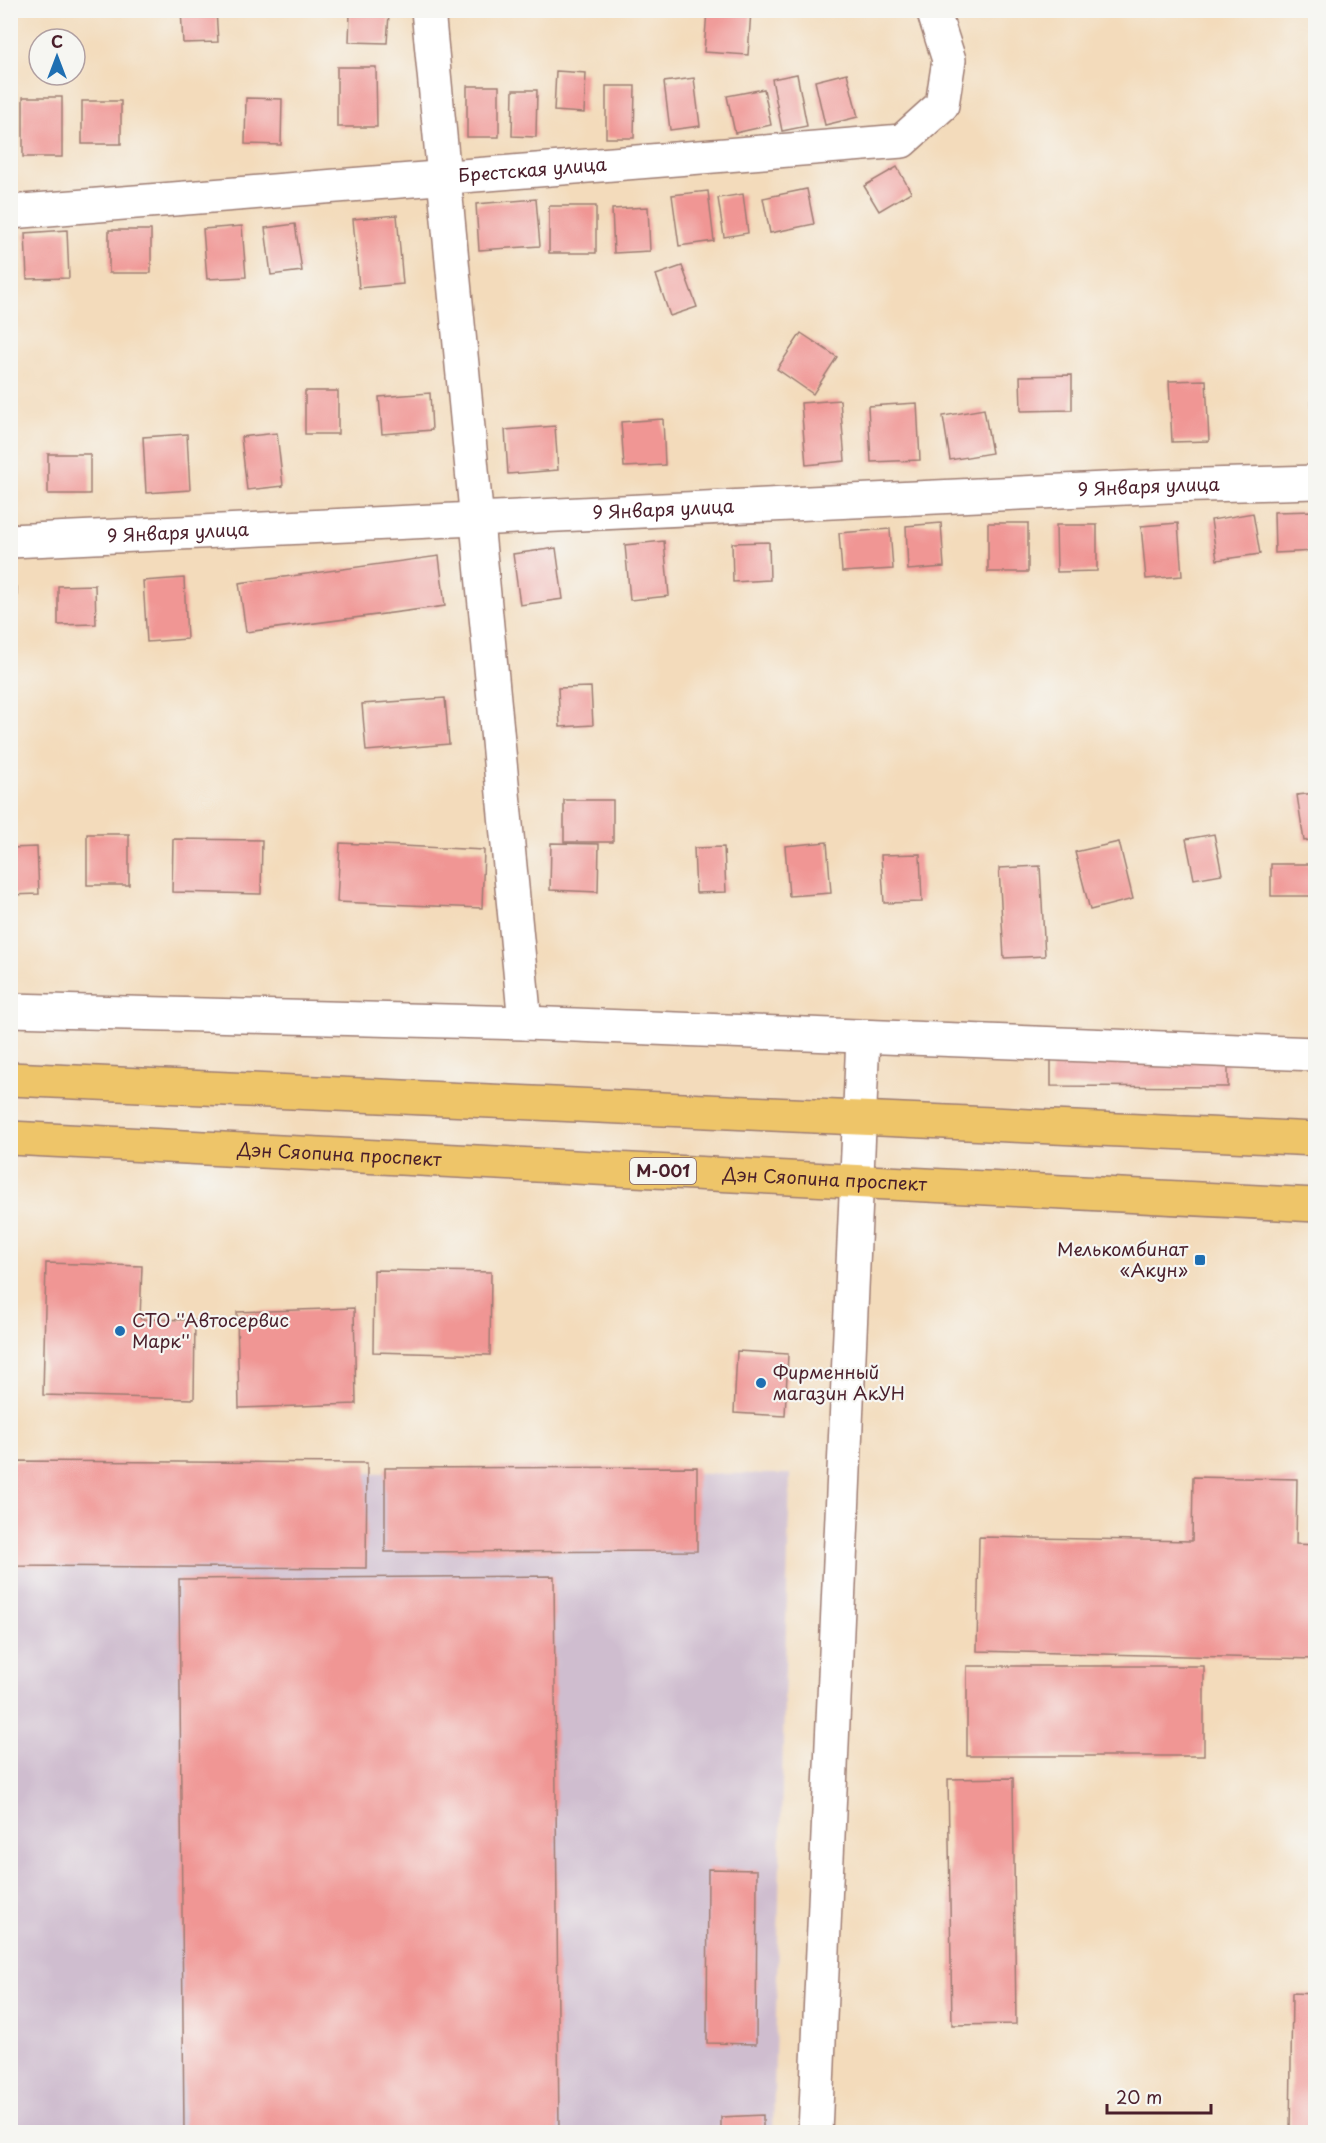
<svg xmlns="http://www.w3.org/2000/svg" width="1326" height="2143" font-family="'Playpen Sans',sans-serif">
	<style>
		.industrial { fill: #cfbdcf }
		.building { fill: #f09694 }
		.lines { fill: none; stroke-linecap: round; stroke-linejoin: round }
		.minor-casing { stroke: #9e7d73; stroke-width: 36 }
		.primary-casing { stroke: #9e7d73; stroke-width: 36 }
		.minor { stroke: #fff; stroke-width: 33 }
		.primary { stroke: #eec569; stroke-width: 33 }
		.poi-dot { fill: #1f6fb2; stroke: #f6f6f2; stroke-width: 2 }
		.labels { text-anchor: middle; stroke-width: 4.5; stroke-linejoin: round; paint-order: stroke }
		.shield { fill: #f6f6f2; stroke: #7e6067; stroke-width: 1.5 }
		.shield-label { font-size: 16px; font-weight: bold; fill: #4a1f2b }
		.street-label { font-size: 18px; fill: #4a1f2b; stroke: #f6f6f2 }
		.poi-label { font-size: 18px; fill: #4a1f2b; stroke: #f6f6f2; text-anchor: start }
	</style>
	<rect width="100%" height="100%" fill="#f6f6f2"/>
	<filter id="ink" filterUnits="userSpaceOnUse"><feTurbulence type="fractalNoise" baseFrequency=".0167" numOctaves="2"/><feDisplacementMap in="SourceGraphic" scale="12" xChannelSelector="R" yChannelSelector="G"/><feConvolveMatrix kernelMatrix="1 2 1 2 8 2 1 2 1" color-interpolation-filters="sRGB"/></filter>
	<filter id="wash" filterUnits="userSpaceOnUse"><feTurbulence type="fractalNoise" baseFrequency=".008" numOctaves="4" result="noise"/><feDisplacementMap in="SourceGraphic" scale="24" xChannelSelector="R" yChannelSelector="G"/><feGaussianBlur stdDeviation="1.35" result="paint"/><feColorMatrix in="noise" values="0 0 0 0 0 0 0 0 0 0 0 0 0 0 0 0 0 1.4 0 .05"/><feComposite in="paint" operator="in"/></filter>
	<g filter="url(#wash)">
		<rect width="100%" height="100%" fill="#f3dbbb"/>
		<!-- industrial -->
		<polygon class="industrial" points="11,1472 790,1474 773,2132 11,2132"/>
		<g id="blocks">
			<!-- building -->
			<g class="building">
				<polygon points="181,10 216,10 218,42 183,43"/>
				<polygon points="707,10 751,10 748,55 704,52"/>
				<polygon points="350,13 389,14 387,43 349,42"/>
				<polygon points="337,67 376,67 377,127 337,127"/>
				<polygon points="556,71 586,73 584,113 554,111"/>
				<polygon points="847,73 858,117 825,125 815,81"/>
				<polygon points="797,74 807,126 782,131 772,79"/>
				<polygon points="694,78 700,126 670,130 664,82"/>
				<rect x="467" y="86" width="32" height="51"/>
				<polygon points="606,86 635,86 634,138 606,138"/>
				<polygon points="764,89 771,125 735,133 727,96"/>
				<polygon points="513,90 537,90 536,137 512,136"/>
				<rect x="23" y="97" width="39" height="60"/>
				<polygon points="246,98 282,99 281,145 245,144"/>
				<rect x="82" y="101" width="39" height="43"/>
				<polygon points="897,167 911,192 879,211 864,186"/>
				<polygon points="807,189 814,224 770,233 763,198"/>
				<polygon points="708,191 714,241 679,246 672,195"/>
				<polygon points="743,194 748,233 724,237 718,198"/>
				<polygon points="536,199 540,246 479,250 476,204"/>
				<rect x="549" y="206" width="47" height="47"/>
				<polygon points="648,207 650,251 614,253 612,209"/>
				<polygon points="397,215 403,284 359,288 353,219"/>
				<polygon points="295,224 302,271 271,275 265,228"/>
				<polygon points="242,226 246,277 207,279 203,229"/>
				<polygon points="67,230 69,278 27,279 25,233"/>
				<rect x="109" y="230" width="42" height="43"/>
				<polygon points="682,266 697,307 670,316 656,275"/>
				<polygon points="801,333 837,357 813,394 777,369"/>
				<polygon points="1311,357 1316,357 1316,434 1312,434"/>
				<polygon points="1072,375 1072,410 1021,411 1020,376"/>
				<polygon points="1206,380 1209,441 1172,442 1169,381"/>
				<rect x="305" y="391" width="33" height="43"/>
				<polygon points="430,393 432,430 382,434 379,397"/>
				<polygon points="840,400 845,461 806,465 801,403"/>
				<polygon points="917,403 920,460 871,462 868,406"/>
				<polygon points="984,409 992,453 950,460 943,416"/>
				<polygon points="663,419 665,465 624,467 621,422"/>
				<polygon points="555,426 558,470 508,474 505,430"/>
				<polygon points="277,433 283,486 247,490 241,437"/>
				<polygon points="187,434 190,490 146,493 143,437"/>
				<rect x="48" y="454" width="42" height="40"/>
				<polygon points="1316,511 1316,551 1275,553 1274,512"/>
				<polygon points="1253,513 1260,554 1217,560 1211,520"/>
				<polygon points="941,523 944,567 908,570 906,526"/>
				<rect x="988" y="523" width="40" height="49"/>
				<polygon points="1178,523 1182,576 1146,579 1141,526"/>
				<polygon points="1056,525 1097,525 1097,571 1057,572"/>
				<polygon points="890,529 893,569 842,572 839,533"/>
				<polygon points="664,541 669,596 630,600 625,545"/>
				<polygon points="769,542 770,580 733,582 732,543"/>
				<polygon points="556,548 563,599 520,605 513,554"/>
				<polygon points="439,556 445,606 246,632 239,583"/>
				<polygon points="184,578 187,639 147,642 143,581"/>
				<polygon points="95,585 96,624 58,625 58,586"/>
				<polygon points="10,587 17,587 16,635 10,635"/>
				<polygon points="591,687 593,725 560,727 558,688"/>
				<polygon points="445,698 449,744 366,751 362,704"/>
				<polygon points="1316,793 1316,839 1304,841 1297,795"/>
				<rect x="564" y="800" width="49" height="42"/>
				<rect x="87" y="834" width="42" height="51"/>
				<polygon points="1214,834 1222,874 1194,879 1186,839"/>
				<polygon points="173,839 262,840 261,894 172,892"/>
				<polygon points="827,842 831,893 789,896 785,846"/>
				<polygon points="1119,842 1133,899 1090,910 1075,852"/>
				<polygon points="340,843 484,850 482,908 337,902"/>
				<polygon points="551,843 599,844 598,892 550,890"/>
				<polygon points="37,847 39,894 10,895 10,848"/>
				<polygon points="724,847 726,892 696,893 694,848"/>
				<polygon points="920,854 922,902 884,903 881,855"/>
				<rect x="1271" y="864" width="45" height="32"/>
				<polygon points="1040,866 1045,956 1004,958 999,868"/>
				<polygon points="1051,1058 1228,1059 1228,1087 1051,1086"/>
				<polygon points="46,1263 142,1266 140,1319 195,1320 194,1399 43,1395"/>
				<polygon points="374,1270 491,1272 490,1355 373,1352"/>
				<polygon points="354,1308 356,1404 239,1408 237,1312"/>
				<polygon points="737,1351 788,1354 785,1416 734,1413"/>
				<polygon points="10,1461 367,1463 366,1568 10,1566"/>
				<polygon points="697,1467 697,1551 385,1552 385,1468"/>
				<polygon points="1193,1477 1297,1479 1296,1544 1316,1545 1316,1659 977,1651 979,1537 1192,1541"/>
				<polygon points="554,1576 559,2132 184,2132 179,1579"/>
				<rect x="967" y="1666" width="237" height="90"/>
				<polygon points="1013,1778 1016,2024 952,2025 948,1779"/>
				<polygon points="708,1869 757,1870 756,2044 707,2043"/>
				<polygon points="1292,1993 1316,1994 1316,2132 1290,2132"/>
				<polygon points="763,2115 763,2132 721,2132 721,2117"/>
			</g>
		</g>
	</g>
	<g filter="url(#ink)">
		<use href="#blocks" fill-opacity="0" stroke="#9e7d73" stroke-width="1.5"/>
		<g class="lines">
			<!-- minor casing -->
			<g class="minor-casing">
				<g id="minor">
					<polyline points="428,10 525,1023"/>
					<path id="s1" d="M 10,212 L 902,141 L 942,105 L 949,60 L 933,10"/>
					<path id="s2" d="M 10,541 L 1168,486 L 1316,482"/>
					<polyline points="10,1010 525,1023 1316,1054"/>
					<polyline points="815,2132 863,1037"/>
				</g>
			</g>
			<!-- primary casing -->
			<g class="primary-casing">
				<g id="primary">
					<polyline points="10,1079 1316,1139"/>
					<path id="s3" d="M 10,1138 L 1316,1205"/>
				</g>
			</g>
			<!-- minor -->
			<use href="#minor" class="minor"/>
			<!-- primary -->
			<use href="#primary" class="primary"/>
		</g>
	</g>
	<!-- markers -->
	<g class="poi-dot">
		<rect x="1194" y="1254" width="12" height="12" rx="3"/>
		<circle cx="120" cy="1331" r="6"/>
		<circle cx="761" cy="1383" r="6"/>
	</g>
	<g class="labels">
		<!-- shield labels -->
		<rect class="shield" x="630" y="1158" width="66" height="26" rx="4.5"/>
		<g class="shield-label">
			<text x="663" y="1177">M-001</text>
		</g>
		<!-- street labels -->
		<g class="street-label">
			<text dy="6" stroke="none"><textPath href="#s1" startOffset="524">Брестская улица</textPath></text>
			<text dy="6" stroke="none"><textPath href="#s2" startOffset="1140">9 Января улица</textPath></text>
			<text dy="6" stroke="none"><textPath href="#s2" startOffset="654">9 Января улица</textPath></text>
			<text dy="6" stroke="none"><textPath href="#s2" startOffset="168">9 Января улица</textPath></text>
			<text dy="6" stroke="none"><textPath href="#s3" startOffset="330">Дэн Сяопина проспект</textPath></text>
			<text dy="6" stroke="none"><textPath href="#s3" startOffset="816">Дэн Сяопина проспект</textPath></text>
		</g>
		<!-- poi labels -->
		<g class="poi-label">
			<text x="1188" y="1256" text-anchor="end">Мелькомбинат<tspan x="1188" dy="21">«Акун»</tspan></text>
			<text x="132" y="1327">СТО ''Автосервис<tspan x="132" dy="21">Марк''</tspan></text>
			<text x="773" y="1379">Фирменный<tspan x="773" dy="21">магазин АкУН</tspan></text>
		</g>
	</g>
	<!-- margin -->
	<rect width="1326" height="2143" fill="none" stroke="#f6f6f2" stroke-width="36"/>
	<!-- north arrow -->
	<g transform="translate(57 57)"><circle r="28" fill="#f6f6f2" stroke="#b1a0a2" stroke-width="1.5"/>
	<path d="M0-4.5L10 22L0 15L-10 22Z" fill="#1f6fb2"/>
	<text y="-9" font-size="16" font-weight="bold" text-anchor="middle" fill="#4a1f2b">С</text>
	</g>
	<!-- scale -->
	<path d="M1107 2104v9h104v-9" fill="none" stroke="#4a1f2b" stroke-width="3"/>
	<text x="1116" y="2104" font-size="18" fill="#4a1f2b" stroke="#f6f6f2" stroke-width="4.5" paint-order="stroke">20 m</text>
</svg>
